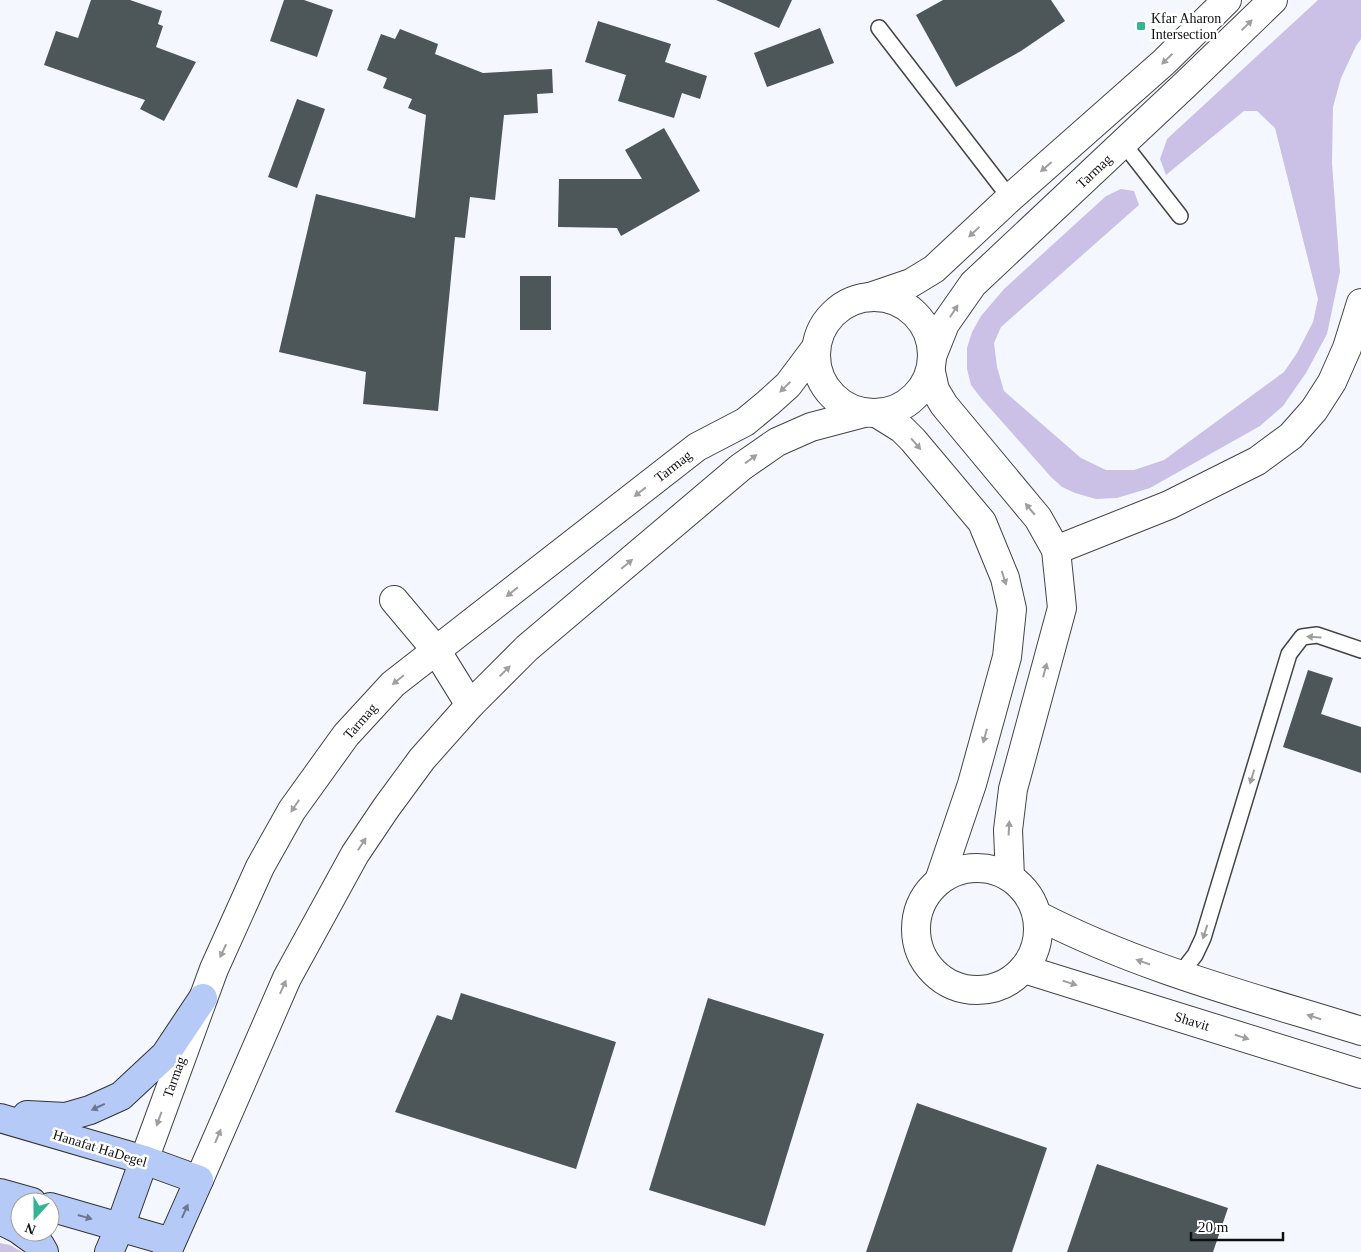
<svg xmlns="http://www.w3.org/2000/svg" width="1361" height="1252" font-family="Georgia,serif">
	<style>
		.green { fill: #cbc0e6 }
		.building { fill: #4d5658 }
		.lines { fill: none; stroke-linecap: round; stroke-linejoin: round }
		.service-casing { stroke: #434343; stroke-width: 18 }
		.minor-casing { stroke: #434343; stroke-width: 30 }
		.tertiary-casing { stroke: #434343; stroke-width: 30 }
		.secondary-casing { stroke: #323232; stroke-width: 30 }
		.service { stroke: #fff; stroke-width: 15 }
		.minor { stroke: #fff; stroke-width: 28 }
		.tertiary { stroke: #fff; stroke-width: 28 }
		.secondary { stroke: #b6caf8; stroke-width: 28 }
		.oneway { fill: #9f9f9f }
		.oneway2 { fill: #6b7690 }
		.poi-dot { fill: #34b495; stroke: #fff; stroke-width: 2 }
		.labels { text-anchor: middle; stroke-width: 5; stroke-linejoin: round; paint-order: stroke }
		.poi-label { font-size: 14px; fill: #101010; stroke: #fff; text-anchor: start }
		.street-label { font-size: 14px; fill: #101010; stroke: #fff }
	</style>
	<rect width="100%" height="100%" fill="#f4f8fe"/>
	<!-- green -->
	<g class="green">
		<polygon points="1318,0 1361,0 1361,39 1356,46 1341,78 1333,107 1332,163 1340,272 1327,334 1306,373 1283,406 1260,426 1150,488 1117,498 1096,499 1075,493 1062,487 1051,477 981,398 971,385 967,369 967,348 972,332 981,316 1004,289 1106,196 1121,189 1134,191 1139,205 1001,327 994,343 997,367 1004,391 1081,458 1106,470 1134,470 1164,460 1284,372 1297,353 1313,322 1318,299 1275,128 1257,111 1244,111 1166,175 1160,159 1167,139"/>
		<polygon points="0,1243 10,1245 22,1252 0,1252"/>
	</g>
	<!-- building -->
	<g class="building">
		<polygon points="91,0 130,0 162,11 158,24 163,26 156,47 196,62 164,121 140,109 145,100 44,65 56,31 78,38"/>
		<polygon points="284,0 304,0 333,10 317,57 270,41"/>
		<polygon points="716,0 792,0 779,28"/>
		<polygon points="943,0 1051,0 1065,21 1021,51 956,87 916,15"/>
		<polygon points="598,21 671,44 665,62 707,76 700,99 682,93 674,118 618,101 626,75 585,62"/>
		<polygon points="820,28 834,63 767,87 754,53"/>
		<polygon points="400,29 438,44 435,54 483,73 552,69 553,93 537,94 538,113 504,115 495,200 470,197 465,238 455,237 438,411 363,404 366,372 279,352 316,194 415,218 426,115 408,108 412,99 383,88 387,78 367,70 381,34 395,39"/>
		<polygon points="297,99 325,109 297,188 268,177"/>
		<polygon points="664,128 700,191 621,236 617,228 558,227 559,179 642,179 625,150"/>
		<rect x="520" y="276" width="31" height="54"/>
		<polygon points="1308,670 1333,678 1321,714 1361,727 1361,773 1283,747"/>
		<polygon points="461,993 616,1042 576,1169 395,1112 437,1015 452,1020"/>
		<polygon points="708,998 824,1034 765,1226 649,1190"/>
		<polygon points="917,1103 1047,1148 1012,1252 866,1252"/>
		<polygon points="1097,1164 1228,1208 1213,1252 1067,1252"/>
	</g>
	<g class="lines">
		<!-- service casing -->
		<g class="service-casing">
			<g id="service">
				<polyline points="879,28 1010,198"/>
				<polyline points="1123,143 1180,216"/>
				<polyline points="1180,974 1195,955 1203,938 1289,654 1302,637 1317,635 1361,650"/>
			</g>
		</g>
		<!-- minor casing -->
		<g class="minor-casing">
			<g id="minor">
				<polyline points="931,372 935,390 944,405 1038,518 1056,550 1062,608 1013,789 1008,830 1010,877"/>
				<polyline points="878,414 902,429 913,440 982,522 1005,578 1012,609 1007,657 972,784 939,881"/>
				<polyline points="1056,550 1169,505 1257,461 1291,436 1314,410 1332,382 1347,348 1361,303"/>
				<polyline points="394,600 436,650 470,705"/>
				<circle cx="977" cy="929" r="61"/>
				<path d="M 1037,915 C 1139,968 1252,997 1361,1031"/>
				<polyline points="1024,969 1361,1074"/>
			</g>
		</g>
		<!-- tertiary casing -->
		<g class="tertiary-casing">
			<g id="tertiary">
				<circle cx="874" cy="355" r="58"/>
				<polyline points="870,297 911,283 934,269 1010,198 1164,62 1227,0"/>
				<polyline points="933,354 945,324 973,284 1187,83 1273,0"/>
				<polyline points="144,1160 214,969 260,867 292,810 346,735 393,684 697,447 745,422 768,403 788,385 815,349"/>
				<polyline points="199,1180 287,978 355,854 386,808 422,759 470,705 527,648 741,467 777,442 811,427 864,413"/>
			</g>
		</g>
		<!-- secondary casing -->
		<g class="secondary-casing">
			<g id="secondary">
				<polyline points="27,1115 66,1117 90,1110 121,1096 165,1055 203,998"/>
				<polyline points="0,1118 144,1160 199,1180 167,1252"/>
				<polyline points="0,1193 32,1202"/>
				<polyline points="50,1207 171,1242"/>
				<polyline points="0,1220 20,1230"/>
				<polyline points="22,1232 40,1245 44,1252"/>
				<polyline points="109,1252 120,1227 144,1160"/>
			</g>
		</g>
		<!-- service -->
		<use href="#service" class="service"/>
		<!-- minor -->
		<use href="#minor" class="minor"/>
		<!-- tertiary -->
		<use href="#tertiary" class="tertiary"/>
		<!-- secondary -->
		<use href="#secondary" class="secondary"/>
	</g>
	<!-- one-way arrows -->
	<defs><path id="oneway-solid" d="M-6-.8H1V-3.2L6.5 0L1 3.2V.8H-6Z" transform="scale(1.25)"/></defs>
	<g class="oneway">
		<use href="#oneway-solid" transform="translate(1247 25) rotate(-44)"/>
		<use href="#oneway-solid" transform="translate(1167 59) rotate(136)"/>
		<use href="#oneway-solid" transform="translate(1046 167) rotate(139)"/>
		<use href="#oneway-solid" transform="translate(974 232) rotate(137)"/>
		<use href="#oneway-solid" transform="translate(954 311) rotate(-57)"/>
		<use href="#oneway-solid" transform="translate(785 387) rotate(135)"/>
		<use href="#oneway-solid" transform="translate(916 444) rotate(49)"/>
		<use href="#oneway-solid" transform="translate(751 459) rotate(-36)"/>
		<use href="#oneway-solid" transform="translate(640 492) rotate(142)"/>
		<use href="#oneway-solid" transform="translate(1030 509) rotate(-130)"/>
		<use href="#oneway-solid" transform="translate(627 564) rotate(-40)"/>
		<use href="#oneway-solid" transform="translate(1004 578) rotate(72)"/>
		<use href="#oneway-solid" transform="translate(512 592) rotate(142)"/>
		<use href="#oneway-solid" transform="translate(1314 637) rotate(-176)"/>
		<use href="#oneway-solid" transform="translate(1045 670) rotate(-75)"/>
		<use href="#oneway-solid" transform="translate(505 671) rotate(-45)"/>
		<use href="#oneway-solid" transform="translate(398 680) rotate(141)"/>
		<use href="#oneway-solid" transform="translate(985 736) rotate(105)"/>
		<use href="#oneway-solid" transform="translate(1252 777) rotate(107)"/>
		<use href="#oneway-solid" transform="translate(295 806) rotate(124)"/>
		<use href="#oneway-solid" transform="translate(1009 828) rotate(-87)"/>
		<use href="#oneway-solid" transform="translate(362 844) rotate(-57)"/>
		<use href="#oneway-solid" transform="translate(1205 932) rotate(108)"/>
		<use href="#oneway-solid" transform="translate(223 951) rotate(115)"/>
		<use href="#oneway-solid" transform="translate(1143 962) rotate(-161)"/>
		<use href="#oneway-solid" transform="translate(1070 983) rotate(17)"/>
		<use href="#oneway-solid" transform="translate(283 987) rotate(-66)"/>
		<use href="#oneway-solid" transform="translate(1314 1017) rotate(-163)"/>
		<use href="#oneway-solid" transform="translate(1242 1037) rotate(17)"/>
		<use href="#oneway-solid" transform="translate(159 1119) rotate(110)"/>
		<use href="#oneway-solid" transform="translate(218 1136) rotate(-67)"/>
	</g>
	<g class="oneway2">
		<use href="#oneway-solid" transform="translate(98 1107) rotate(155)"/>
		<use href="#oneway-solid" transform="translate(185 1211) rotate(-66)"/>
		<use href="#oneway-solid" transform="translate(85 1217) rotate(16)"/>
	</g>
	<!-- markers -->
	<rect class="poi-dot" x="1136" y="21" width="10" height="10" rx="2.5"/>
	<g class="labels">
		<!-- poi labels -->
		<g class="poi-label">
			<text x="1151" y="23">Kfar Aharon<tspan x="1151" dy="16">Intersection</tspan></text>
		</g>
		<!-- street labels -->
		<g class="street-label">
			<text transform="translate(1094 171) rotate(-43)" y="5">Tarmag</text>
			<text transform="translate(673 466) rotate(-38)" y="5">Tarmag</text>
			<text transform="translate(360 721) rotate(-49)" y="5">Tarmag</text>
			<text transform="translate(1192 1021) rotate(17)" y="5">Shavit</text>
			<text transform="translate(174 1077) rotate(-70)" y="5">Tarmag</text>
			<text transform="translate(100 1148) rotate(17)" y="5">Hanafat HaDegel</text>
		</g>
	</g>
	<!-- north arrow -->
	<g transform="translate(35 1217) rotate(201)"><circle r="24" fill="#ffffff" stroke="#9f9f9f"/>
	<path d="M0-4L9 19L0 12L-9 19Z" fill="#34b495"/>
	<text y="-8" font-size="14" font-weight="bold" text-anchor="middle" fill="#101010">N</text>
	</g>
	<!-- scale -->
	<path d="M1191 1232v8h92v-8" fill="none" stroke="#101010" stroke-width="2.5"/>
	<text x="1198" y="1232" font-size="15" fill="#101010" stroke="#ffffff" stroke-width="4" paint-order="stroke">20 m</text>
</svg>
